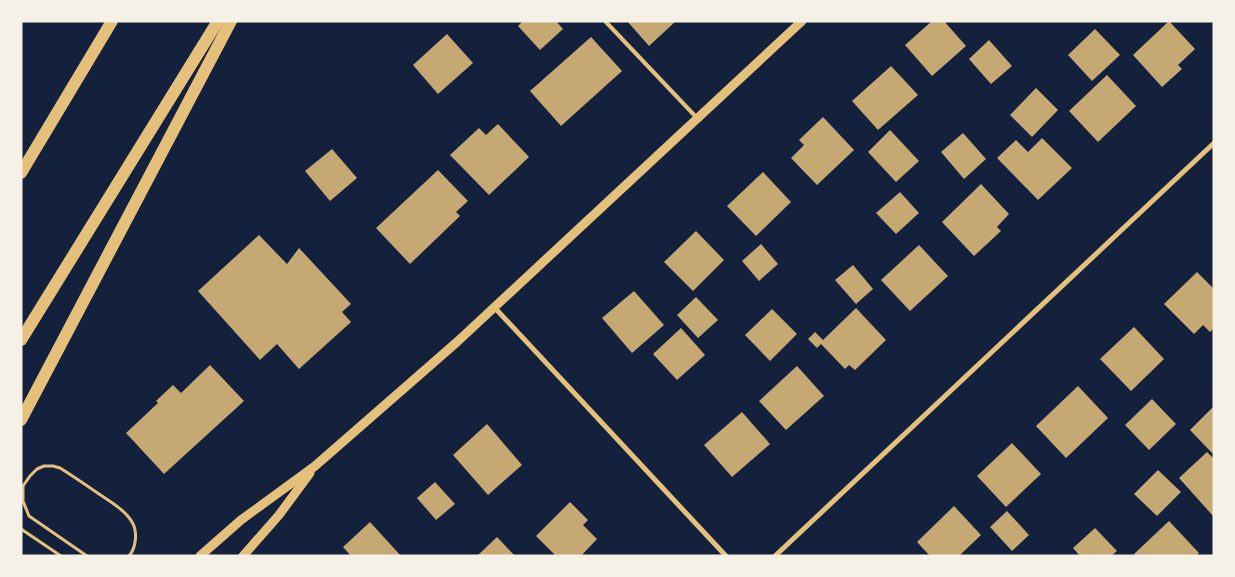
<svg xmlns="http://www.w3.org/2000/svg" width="1235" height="577" font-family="'Nunito Sans',sans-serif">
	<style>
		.building { fill: #c6a872 }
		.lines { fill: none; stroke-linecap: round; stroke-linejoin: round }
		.path { stroke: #e5c07b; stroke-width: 3 }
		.service { stroke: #e5c07b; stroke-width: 4 }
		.minor { stroke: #e5c07b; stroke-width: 5 }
		.tertiary { stroke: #e5c07b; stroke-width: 9 }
		.primary { stroke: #e5c07b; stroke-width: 12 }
	</style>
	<rect width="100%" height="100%" fill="#14213d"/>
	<!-- building -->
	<g class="building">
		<polygon points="523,21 556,21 563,29 540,50 518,26"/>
		<polygon points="627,21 676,21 649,46"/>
		<polygon points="932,21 944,21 966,46 932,76 905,45"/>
		<polygon points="1169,21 1195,49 1178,65 1182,69 1162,87 1133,55"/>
		<polygon points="1095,29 1120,55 1092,81 1068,55"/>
		<polygon points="447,34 473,63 438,94 413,65"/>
		<polygon points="591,37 622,71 561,126 530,91"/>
		<polygon points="989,40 1012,66 991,84 969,59"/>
		<polygon points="891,66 918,95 878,130 852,101"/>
		<polygon points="1107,75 1136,106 1098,142 1069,111"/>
		<polygon points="1036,88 1058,110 1032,137 1010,115"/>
		<polygon points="823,117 854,150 817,185 791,158 804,145 799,140"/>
		<polygon points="498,124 529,157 489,195 450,155 479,128 486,135"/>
		<polygon points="890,130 919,161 896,182 868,152"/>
		<polygon points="963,133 986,159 964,179 941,152"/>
		<polygon points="1042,138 1072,168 1038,200 997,158 1016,140 1028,152"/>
		<polygon points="332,149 357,178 330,201 305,171"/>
		<polygon points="438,170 468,201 456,212 460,216 410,264 376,228"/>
		<polygon points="763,172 791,202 756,236 727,206"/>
		<polygon points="981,184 1009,214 997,227 1001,231 974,256 942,222"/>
		<polygon points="900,192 919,213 896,234 876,213"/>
		<polygon points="696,231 724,260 693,291 664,262"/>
		<polygon points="259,235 287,264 299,248 351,304 342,312 351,322 299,369 277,344 260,360 198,291"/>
		<polygon points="761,244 778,264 759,281 742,261"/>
		<polygon points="919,245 948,276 910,311 881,280"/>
		<polygon points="853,265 873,289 856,304 835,280"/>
		<polygon points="1197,272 1214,289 1214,328 1210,332 1203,325 1194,334 1164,304"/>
		<polygon points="634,291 664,325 632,353 602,318"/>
		<polygon points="696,297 718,320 698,338 677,315"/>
		<polygon points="856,308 886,340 855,370 849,365 845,369 821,344 817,348 808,339 815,332 823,340"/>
		<polygon points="772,309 797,334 770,361 745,335"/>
		<polygon points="1134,327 1164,359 1131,391 1100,359"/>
		<polygon points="681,328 705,355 677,380 653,354"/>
		<polygon points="210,365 244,401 164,474 126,433 158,403 156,401 173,385 181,393"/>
		<polygon points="797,366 824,396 786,430 759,401"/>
		<polygon points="1078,386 1108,418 1066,458 1036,426"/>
		<polygon points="1152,399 1176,424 1149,450 1125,425"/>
		<polygon points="1214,406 1214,451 1212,453 1190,430"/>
		<polygon points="742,412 770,444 732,477 704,445"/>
		<polygon points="487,424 522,465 488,495 453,455"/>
		<polygon points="1012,443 1041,474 1006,507 977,476"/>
		<polygon points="1207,452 1214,459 1214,517 1179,478"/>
		<polygon points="1158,470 1181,492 1157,516 1134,494"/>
		<polygon points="435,482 455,504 436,520 417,498"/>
		<polygon points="570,502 588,520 583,525 597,539 581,556 556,556 536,536"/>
		<polygon points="954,506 981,535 959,556 930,556 917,542"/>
		<polygon points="1007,511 1029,535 1012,551 990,527"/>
		<polygon points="1169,521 1199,553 1196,556 1136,556 1134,554"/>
		<polygon points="370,522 401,556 351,556 343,547"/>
		<polygon points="1095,528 1117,551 1111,556 1080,556 1073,548"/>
		<polygon points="497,537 515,556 477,556"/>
	</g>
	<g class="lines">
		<!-- path -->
		<g class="path">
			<polyline points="21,529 61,556"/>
			<path d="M 87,556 L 29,516 L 23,501 L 23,486 L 30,476 L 37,469 L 44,466 L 53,466 L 60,468 C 73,476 86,485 99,494 C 111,502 125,510 132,522 C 138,532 136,548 129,556"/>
		</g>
		<!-- service -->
		<polyline class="service" points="605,21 697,118"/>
		<!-- minor -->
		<g class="minor">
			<polyline points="495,308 726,556"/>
			<polyline points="775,556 1214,143"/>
		</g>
		<!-- tertiary -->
		<g class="tertiary">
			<polyline points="200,556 241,520 315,466 457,342 802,21"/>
			<polyline points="243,556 279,515 310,473"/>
		</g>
		<!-- primary -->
		<g class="primary">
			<polyline points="21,173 112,21"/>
			<polyline points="21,340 218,21"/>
			<polyline points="21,420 231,21"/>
		</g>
	</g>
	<!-- border -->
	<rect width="1235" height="577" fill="none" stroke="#f6f1e7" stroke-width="45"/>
</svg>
